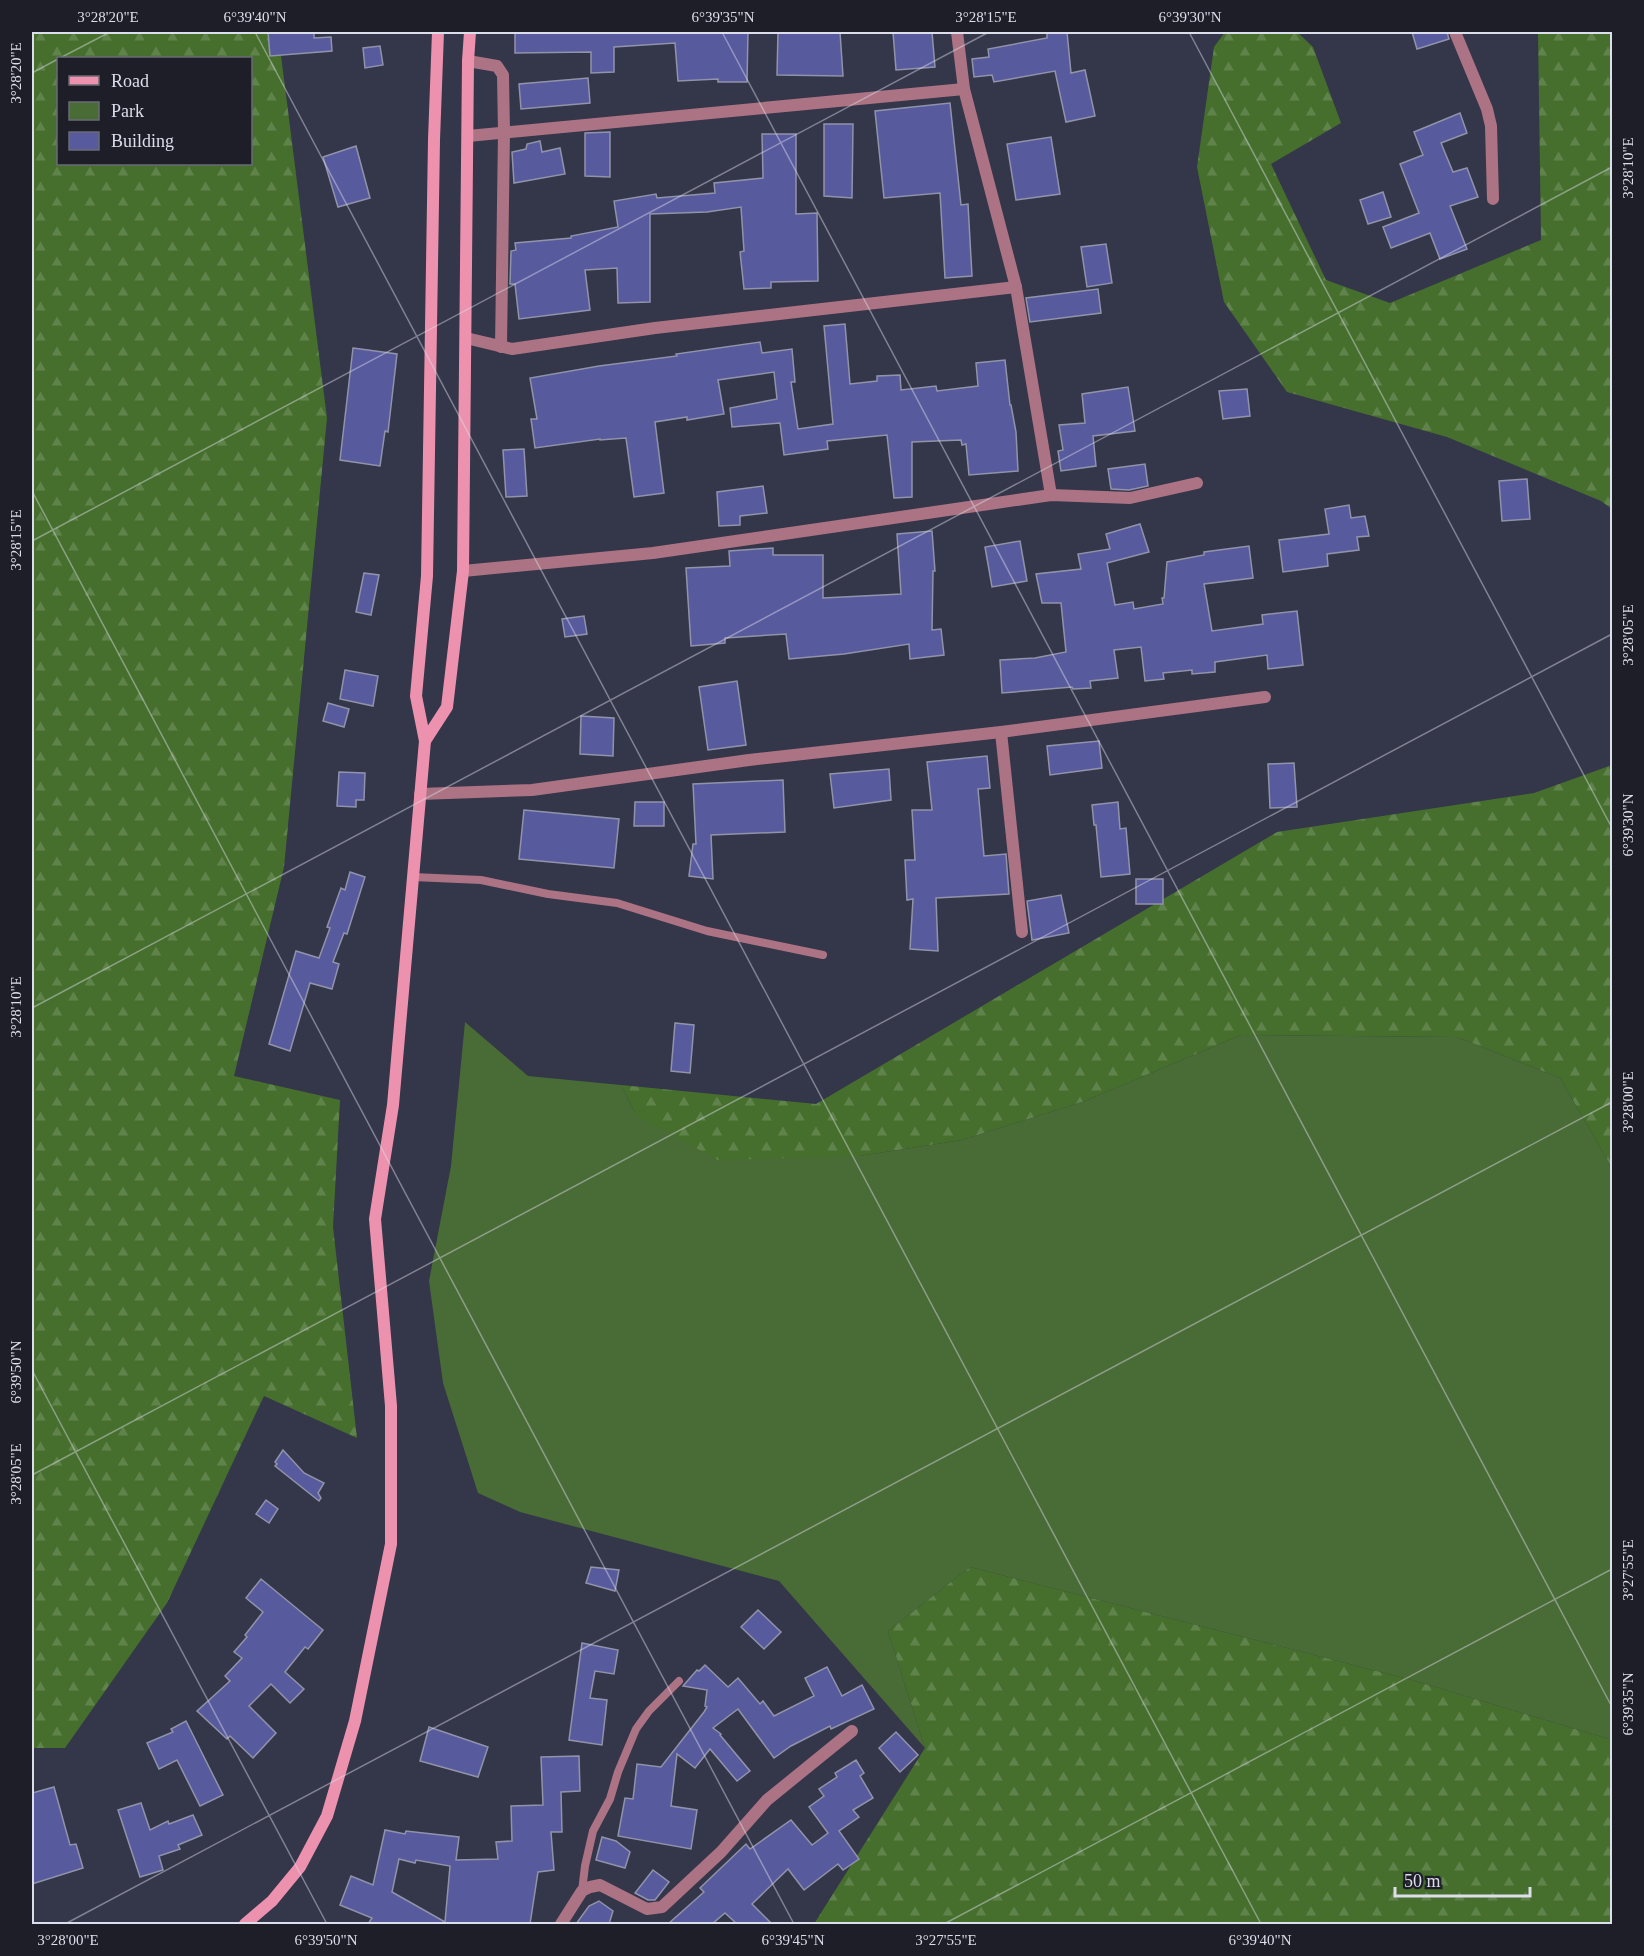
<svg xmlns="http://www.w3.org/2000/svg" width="1644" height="1956" font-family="'Times New Roman',serif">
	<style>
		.green { fill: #496b36 }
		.forest { fill: url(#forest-firs); fill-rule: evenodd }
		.building { fill: #585a9e; stroke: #9193aa; stroke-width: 1.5; fill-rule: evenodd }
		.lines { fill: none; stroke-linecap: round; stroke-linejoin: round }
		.lane { stroke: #ac7384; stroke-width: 8 }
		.street { stroke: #ac7384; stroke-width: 12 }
		.secondary { stroke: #ed92ae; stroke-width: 12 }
		.ticks { fill: none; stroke: #dddeeb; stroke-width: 1.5; stroke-opacity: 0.45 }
		.neatline { fill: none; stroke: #dddeeb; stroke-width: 2 }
		.ticks-label { font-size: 15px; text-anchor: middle; fill: #dddeeb }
	</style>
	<defs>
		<pattern id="forest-firs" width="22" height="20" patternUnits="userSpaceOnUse" patternTransform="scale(1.5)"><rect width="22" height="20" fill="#466f2d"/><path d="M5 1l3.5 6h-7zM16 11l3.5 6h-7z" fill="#60834c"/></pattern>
	</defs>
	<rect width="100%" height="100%" fill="#343649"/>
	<!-- green -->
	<polygon class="green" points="465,1022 528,1076 621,1085 637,1116 859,1156 962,1140 1085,1101 1241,1035 1457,1037 1560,1078 1612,1168 1612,1740 1412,1680 970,1567 888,1631 925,1748 779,1581 520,1512 478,1493 443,1383 429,1281 451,1166"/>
	<!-- forest -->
	<g class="forest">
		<path d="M 32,32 L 278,32 L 327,418 L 284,867 L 234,1076 L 340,1100 L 333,1227 L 357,1438 L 264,1396 L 167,1603 L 65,1748 L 32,1748 ZM 58,58 L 250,58 L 250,164 L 58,164 Z"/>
		<polygon points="1225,32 1297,32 1313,47 1341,123 1271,164 1326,280 1390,303 1541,240 1538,32 1612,32 1612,509 1601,501 1447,437 1287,392 1224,302 1197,167 1214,47"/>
		<polygon points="1612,765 1612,1168 1560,1078 1457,1037 1241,1035 1085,1101 962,1140 859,1156 718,1160 637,1116 621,1085 816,1104 1277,832 1534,793"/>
		<polygon points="970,1567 1412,1680 1612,1740 1612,1924 814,1924 925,1748 888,1631"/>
	</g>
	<!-- building -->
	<g class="building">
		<polygon points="268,32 314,32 314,38 331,37 332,51 270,56"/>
		<polygon points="515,32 748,32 747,82 718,82 718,79 678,81 675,43 614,47 614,72 591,73 591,52 515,53"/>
		<polygon points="778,32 840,32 843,76 777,75"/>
		<polygon points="893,32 932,32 935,67 896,70"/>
		<polygon points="1047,32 1067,32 1071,73 1085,70 1095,116 1066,122 1055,71 994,82 992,75 974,77 972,59 989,57 988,49 1047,38"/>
		<polygon points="1412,32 1447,32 1449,39 1417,49"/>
		<polygon points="380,46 383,65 365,68 363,48"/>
		<polygon points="588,78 590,103 521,109 519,84"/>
		<polygon points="950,103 961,205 968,204 972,276 945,278 940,193 884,198 875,111"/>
		<polygon points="1460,113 1467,133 1441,143 1453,172 1467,168 1478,197 1450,206 1467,249 1440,259 1430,233 1391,248 1383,227 1419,213 1400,164 1423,155 1414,132"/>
		<polygon points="824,124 853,124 852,198 824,196"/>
		<polygon points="610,132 610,177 585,176 585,133"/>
		<polygon points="762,134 796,134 796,214 817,213 818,281 771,282 771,288 744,289 740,252 744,251 741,207 707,212 650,214 650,302 618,303 617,268 585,270 590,310 519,319 515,284 510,284 511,251 516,250 515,243 571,238 571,236 618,227 614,201 656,194 657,198 715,193 714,183 763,178"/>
		<polygon points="1051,137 1060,194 1016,200 1007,144"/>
		<polygon points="540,141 542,152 560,148 565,174 514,183 512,152 526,149 527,144"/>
		<polygon points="356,146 370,198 338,207 323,157"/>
		<polygon points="1383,192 1391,217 1368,224 1360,200"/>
		<polygon points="1106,244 1112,283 1087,287 1081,247"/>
		<polygon points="1098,289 1101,313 1030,322 1026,298"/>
		<polygon points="845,324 850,384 877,381 877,376 900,375 901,390 936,386 937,391 978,386 976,363 1005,360 1010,405 1011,405 1016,432 1018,471 969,475 966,444 962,445 961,440 912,442 912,497 894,498 887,435 827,441 828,449 784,455 780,423 732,427 730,408 777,399 774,372 718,380 724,414 687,420 687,417 655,422 664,493 634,497 626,438 600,440 600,439 535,448 531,419 537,419 530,378 599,366 677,356 676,354 760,342 762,353 792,349 795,382 791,382 798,429 833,424 824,326"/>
		<polygon points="353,348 397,354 388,432 385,431 380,466 340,460"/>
		<polygon points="1128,387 1135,431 1093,436 1096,466 1061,471 1058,451 1063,450 1059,425 1085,423 1082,394"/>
		<polygon points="1247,389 1250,416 1223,419 1219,391"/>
		<polygon points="524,449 527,496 506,497 503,450"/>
		<polygon points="1145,464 1148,486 1129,490 1111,489 1108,469"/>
		<polygon points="1527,479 1530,519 1502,521 1499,481"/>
		<polygon points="763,486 767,513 740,516 740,525 719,526 717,492"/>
		<polygon points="1349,505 1351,518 1365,516 1369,536 1357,537 1359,550 1327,554 1328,566 1283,572 1279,540 1329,534 1325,509"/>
		<polygon points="1140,524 1149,552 1107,563 1115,605 1133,602 1134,609 1163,604 1162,598 1164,598 1167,562 1204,555 1204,552 1249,546 1253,578 1204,584 1212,631 1263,624 1262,615 1297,611 1303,665 1268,669 1267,655 1215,662 1215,672 1192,674 1192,670 1163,673 1164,679 1145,681 1141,647 1114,650 1118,678 1090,681 1091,688 1073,689 1072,687 1002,693 1000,660 1035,658 1066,652 1061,603 1042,603 1036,574 1081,569 1078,554 1110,549 1106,534"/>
		<polygon points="932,531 935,571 933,571 932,630 941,629 944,655 910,659 909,644 844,654 789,659 786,634 725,638 725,643 691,646 686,568 730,566 729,551 773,548 773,555 823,555 823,598 901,594 897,534"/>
		<polygon points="1020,541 1027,581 992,587 985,547"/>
		<polygon points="364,573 379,575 371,615 356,612"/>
		<polygon points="584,616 587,634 565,637 562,619"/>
		<polygon points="345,670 378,676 373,706 340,699"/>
		<polygon points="737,681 746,745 708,750 699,687"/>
		<polygon points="328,703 349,709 344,727 323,721"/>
		<polygon points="581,716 614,718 613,756 580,754"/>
		<polygon points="1099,741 1102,768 1050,775 1047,746"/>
		<polygon points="987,756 990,788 978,789 984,856 1006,854 1009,894 936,898 938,951 910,949 913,899 907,900 905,860 915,860 912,810 932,810 927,762"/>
		<polygon points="1294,763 1297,807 1270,808 1268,764"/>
		<polygon points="889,769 891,800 834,808 830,774"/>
		<polygon points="339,772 365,773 364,800 356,800 356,807 337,806"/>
		<polygon points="783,780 785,832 711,835 713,879 689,876 693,844 696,844 693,784"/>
		<polygon points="635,802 664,802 664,826 634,826"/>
		<polygon points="1118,802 1120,829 1126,828 1130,874 1101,877 1096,825 1094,825 1092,805"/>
		<polygon points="524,810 619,819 614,868 519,859"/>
		<polygon points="350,872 365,877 347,934 344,933 333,962 339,964 332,989 310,983 290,1051 269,1044 296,951 319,958 330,928 327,927 341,888 345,890"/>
		<rect x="1136" y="879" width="27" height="25"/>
		<polygon points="1061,895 1069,933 1032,940 1027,901"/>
		<polygon points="675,1023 694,1025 690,1073 671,1071"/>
		<polygon points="283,1450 304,1473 324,1483 318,1493 321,1498 319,1501 275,1466 277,1464 275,1462"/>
		<polygon points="266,1500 278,1509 269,1523 256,1514"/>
		<polygon points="591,1567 619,1570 615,1591 586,1583"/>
		<polygon points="261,1579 323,1630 308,1649 305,1647 285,1672 304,1689 290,1703 271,1684 249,1706 276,1733 253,1758 230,1736 227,1739 197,1711 230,1681 225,1676 242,1658 234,1652 247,1637 245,1635 263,1612 246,1598"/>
		<polygon points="758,1610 781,1632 764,1649 741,1627"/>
		<polygon points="582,1643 618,1650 614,1674 595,1671 590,1698 607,1700 602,1745 569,1740"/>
		<polygon points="705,1665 728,1687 738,1678 760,1704 763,1701 774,1716 814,1696 805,1678 827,1667 842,1696 862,1685 874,1709 831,1729 830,1726 791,1746 774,1758 738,1709 713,1728 721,1734 720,1735 750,1771 737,1781 710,1749 695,1768 677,1754 671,1806 697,1810 691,1849 618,1836 625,1798 633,1799 637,1764 661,1767 704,1712 707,1707 705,1706 707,1690 683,1686 697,1670 699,1671"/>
		<polygon points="186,1721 223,1795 200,1806 177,1760 159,1769 147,1743 173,1732 171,1729"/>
		<polygon points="429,1727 488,1747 478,1777 420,1761"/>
		<polygon points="896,1732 918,1755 900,1772 879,1748"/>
		<path d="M 579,1756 L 580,1791 L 561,1792 L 562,1832 L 551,1832 L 554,1870 L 538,1872 L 530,1924 L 368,1924 L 372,1918 L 340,1905 L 351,1876 L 373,1885 L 385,1830 L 405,1834 L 406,1831 L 459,1837 L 456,1860 L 498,1859 L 496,1842 L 512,1841 L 511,1806 L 543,1805 L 541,1757 ZM 399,1859 L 415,1863 L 416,1860 L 450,1866 L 445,1922 L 392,1892 Z"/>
		<polygon points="856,1760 864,1773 860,1776 873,1798 853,1810 859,1817 839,1831 859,1859 843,1870 838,1864 804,1890 788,1869 752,1904 772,1924 737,1924 725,1913 712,1924 668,1924 704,1892 700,1888 746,1844 750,1849 791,1820 812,1845 828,1833 809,1807 824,1796 819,1789 837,1777 835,1773"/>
		<polygon points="54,1787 70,1845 76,1844 83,1868 32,1884 32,1793"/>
		<polygon points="141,1803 150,1830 168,1821 169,1824 193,1815 202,1835 178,1845 180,1849 159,1856 163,1870 140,1877 118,1810"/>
		<polygon points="602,1837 616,1841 630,1852 625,1868 596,1860"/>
		<polygon points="653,1870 669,1882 655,1900 648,1900 635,1893"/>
		<polygon points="599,1901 613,1911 609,1924 576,1924 589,1906"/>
	</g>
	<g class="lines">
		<!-- lane -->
		<g class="lane">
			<polyline points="413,877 481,880 548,894 617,903 707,931 823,955"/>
			<polyline points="582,1891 585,1866 593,1831 610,1799 618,1772 636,1729 649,1711 679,1681"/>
		</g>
		<!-- street -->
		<g class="street">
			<polyline points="957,32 964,89 1016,287 1051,495"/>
			<polyline points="1455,32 1487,109 1491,126 1493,199"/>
			<polyline points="468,61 497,66 503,75 504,132 501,347"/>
			<polyline points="468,136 964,89"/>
			<polyline points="466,338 512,349 655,328 1016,287"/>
			<polyline points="463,571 653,553 1051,495 1130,498 1197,483"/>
			<polyline points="1001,732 1022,932"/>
			<polyline points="420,794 532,790 749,760 1001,732 1265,697"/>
			<polyline points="561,1924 582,1891 590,1887 600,1885 647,1909 662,1907 721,1852 767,1800 852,1731"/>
		</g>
		<!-- secondary -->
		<g class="secondary">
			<polyline points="425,741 447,707 463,571 468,61 470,32"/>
			<polyline points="245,1924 272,1901 300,1867 327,1816 355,1721 391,1544 391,1406 375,1219 393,1105 425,741 416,696 427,576 434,140 438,32"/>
		</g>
	</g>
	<!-- ticks -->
	<path class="ticks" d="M 255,32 L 1261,1924M 722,32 L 1612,1707M 1189,32 L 1612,828M 60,58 L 110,32M 32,73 L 58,59M 32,491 L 794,1924M 32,541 L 989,32M 32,1008 L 1612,167M 32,1370 L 327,1924M 32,1475 L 1612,634M 65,1924 L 1612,1102M 944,1924 L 1612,1569"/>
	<!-- border -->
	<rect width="1644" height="1956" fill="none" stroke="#1d1e27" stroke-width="66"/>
	<!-- legend -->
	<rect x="57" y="57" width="195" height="108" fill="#1d1e27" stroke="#6a6b75" stroke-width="1.5"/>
	<rect x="69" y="76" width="30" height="9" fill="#ed92ae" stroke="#6a6b75" stroke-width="1.5"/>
	<text x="111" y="87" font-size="18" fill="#dddeeb">Road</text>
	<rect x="69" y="102" width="30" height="18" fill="#496b36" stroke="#6a6b75" stroke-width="1.5"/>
	<text x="111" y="117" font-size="18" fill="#dddeeb">Park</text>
	<rect x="69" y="132" width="30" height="18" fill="#585a9e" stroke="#6a6b75" stroke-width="1.5"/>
	<text x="111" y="147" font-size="18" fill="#dddeeb">Building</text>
	<!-- scale -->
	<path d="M1395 1887v9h135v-9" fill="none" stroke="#dddeeb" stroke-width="3"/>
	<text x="1404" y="1887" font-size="18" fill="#dddeeb" stroke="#1d1e27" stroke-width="4.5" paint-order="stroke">50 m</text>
	<rect x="33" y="33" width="1578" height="1890" class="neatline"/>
	<g class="ticks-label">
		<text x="108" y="22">3°28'20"E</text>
		<text x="255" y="22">6°39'40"N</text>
		<text x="723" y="22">6°39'35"N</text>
		<text x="986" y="22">3°28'15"E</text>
		<text x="1190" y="22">6°39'30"N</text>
		<text transform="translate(16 73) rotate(-90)" y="5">3°28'20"E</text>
		<text transform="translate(1628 168) rotate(-90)" y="5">3°28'10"E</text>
		<text transform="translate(16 540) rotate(-90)" y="5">3°28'15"E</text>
		<text transform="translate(1628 635) rotate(-90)" y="5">3°28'05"E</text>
		<text transform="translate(1628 825) rotate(-90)" y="5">6°39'30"N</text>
		<text transform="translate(16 1007) rotate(-90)" y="5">3°28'10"E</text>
		<text transform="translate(1628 1102) rotate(-90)" y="5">3°28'00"E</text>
		<text transform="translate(16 1372) rotate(-90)" y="5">6°39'50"N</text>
		<text transform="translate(16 1474) rotate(-90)" y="5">3°28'05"E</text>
		<text transform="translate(1628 1570) rotate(-90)" y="5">3°27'55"E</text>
		<text transform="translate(1628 1704) rotate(-90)" y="5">6°39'35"N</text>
		<text x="68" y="1945">3°28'00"E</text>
		<text x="326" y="1945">6°39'50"N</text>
		<text x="793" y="1945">6°39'45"N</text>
		<text x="946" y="1945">3°27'55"E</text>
		<text x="1260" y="1945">6°39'40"N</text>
	</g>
</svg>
